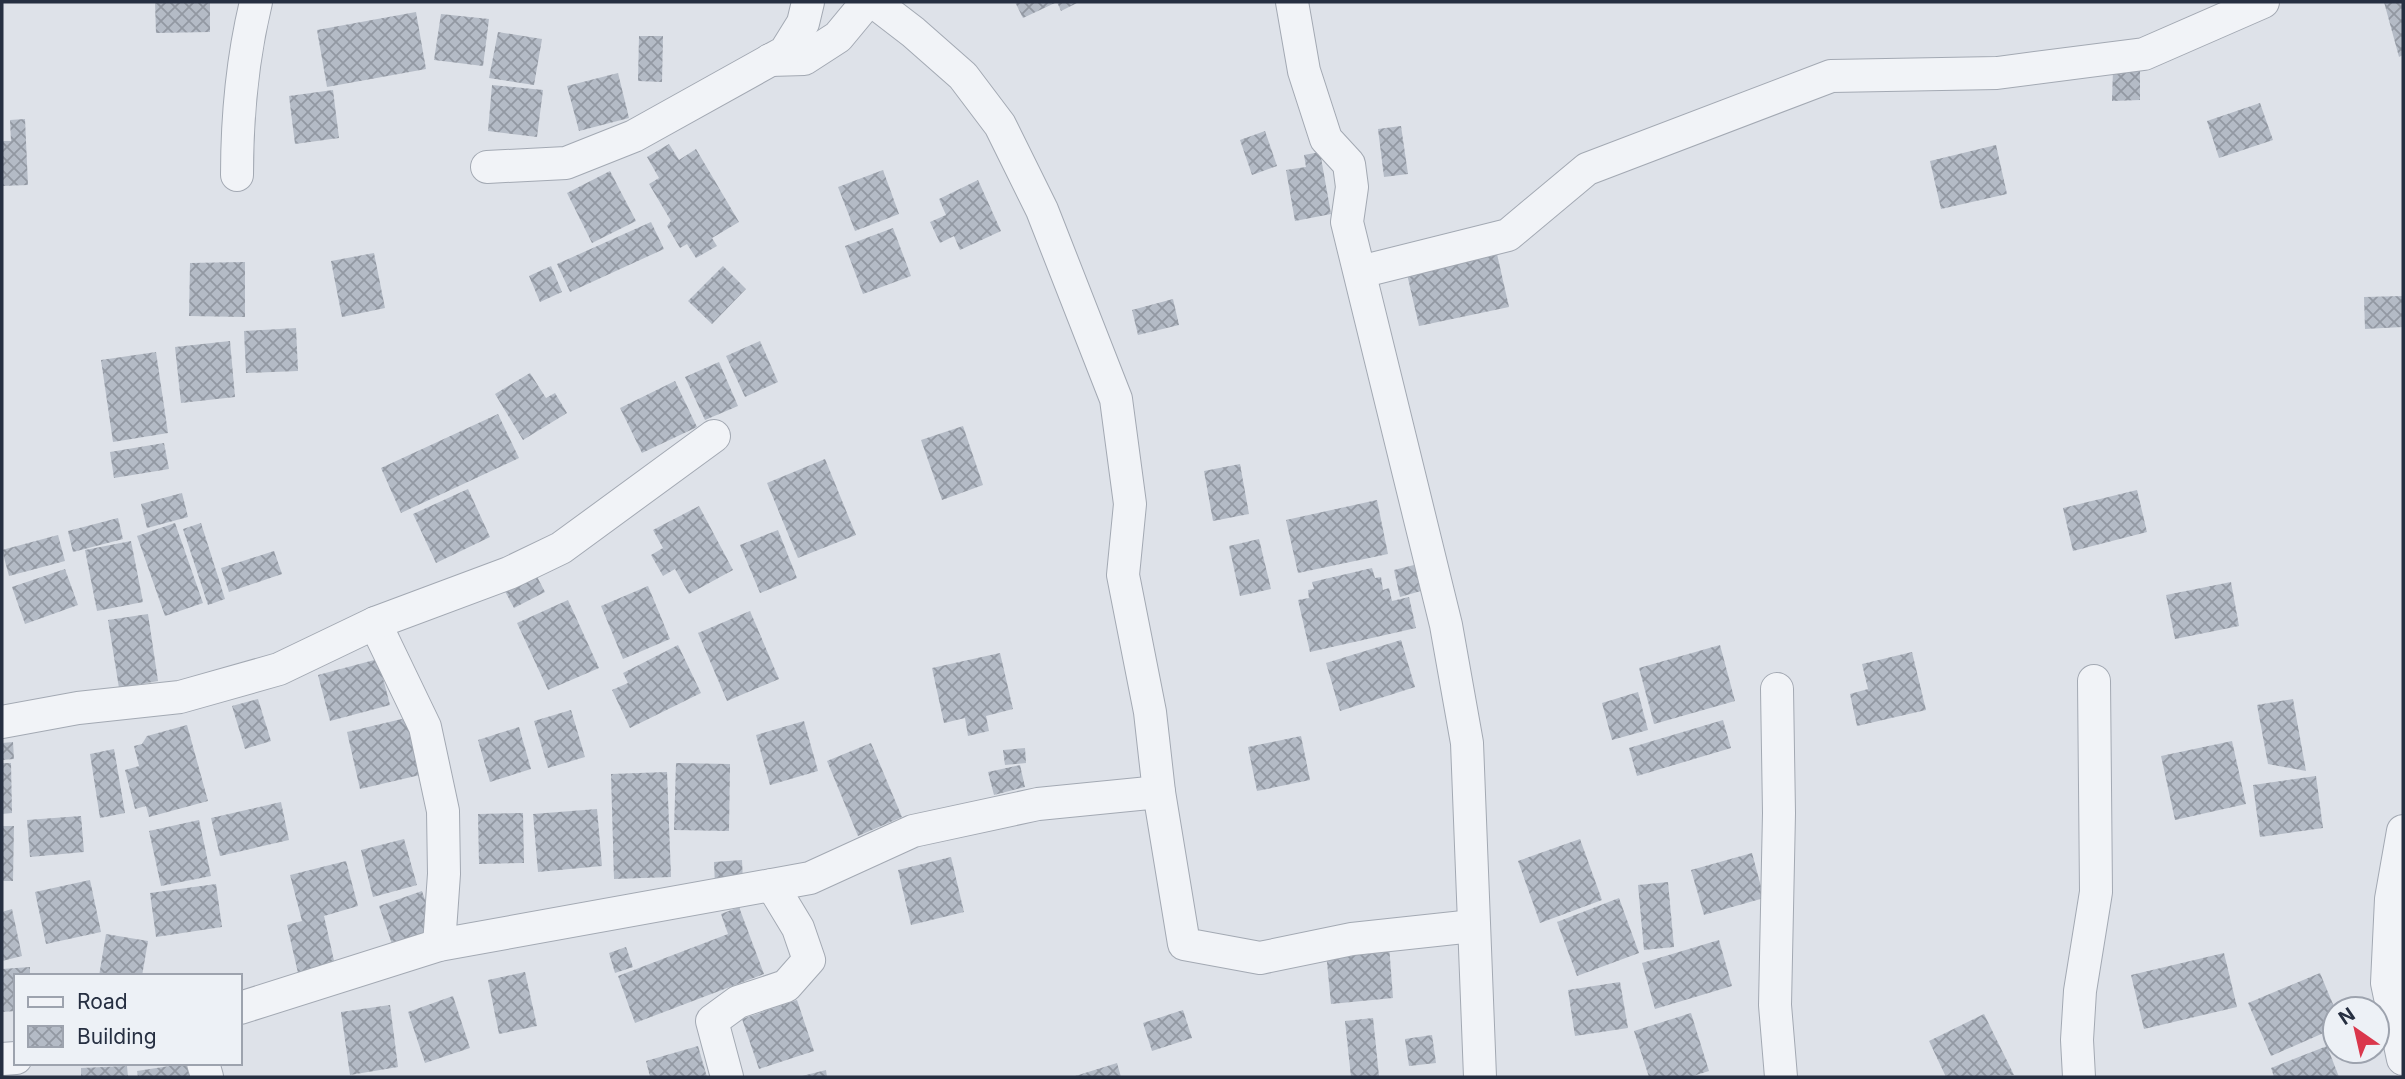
<svg xmlns="http://www.w3.org/2000/svg" width="2405" height="1079" font-family="Inter,sans-serif">
	<style>
		.building { fill: url(#building-cross-hatch) }
		.lines { fill: none; stroke-linecap: round; stroke-linejoin: round }
		.minor-casing { stroke: #a3a9b3; stroke-width: 34 }
		.minor { stroke: #f1f3f7; stroke-width: 32 }
	</style>
	<defs>
		<pattern id="building-cross-hatch" width="8" height="8" patternUnits="userSpaceOnUse" patternTransform="scale(1.75)"><rect width="8" height="8" fill="#b4bbc6"/><path d="M0 0l8 8M0 8l8-8" fill="none" stroke="#9298a2"/></pattern>
	</defs>
	<rect width="100%" height="100%" fill="#dee2e9"/>
	<!-- building -->
	<g class="building">
		<polygon points="155,2 210,2 210,32 156,33"/>
		<polygon points="1015,2 1057,2 1023,18"/>
		<polygon points="1057,2 1079,2 1061,11"/>
		<polygon points="2384,2 2403,2 2403,55 2399,57"/>
		<polygon points="416,12 426,69 327,87 317,30"/>
		<polygon points="441,14 489,19 483,66 434,60"/>
		<polygon points="498,32 542,39 534,85 489,78"/>
		<polygon points="639,36 663,36 662,82 638,81"/>
		<polygon points="2113,70 2140,70 2140,100 2112,101"/>
		<polygon points="618,73 629,118 579,131 567,86"/>
		<polygon points="492,85 543,90 537,137 488,131"/>
		<polygon points="333,90 339,138 295,144 289,96"/>
		<polygon points="2260,103 2273,140 2219,158 2207,121"/>
		<polygon points="25,119 28,185 2,186 2,141 11,141 10,120"/>
		<polygon points="1401,126 1408,174 1384,177 1378,129"/>
		<polygon points="1265,131 1277,166 1252,175 1240,140"/>
		<polygon points="669,144 679,160 696,149 739,222 712,238 717,246 696,258 687,244 680,248 667,226 671,221 649,184 659,178 647,157"/>
		<polygon points="1996,145 2007,194 1941,209 1930,161"/>
		<polygon points="1320,152 1331,214 1295,221 1286,170 1306,167 1304,155"/>
		<polygon points="883,170 899,214 855,231 838,187"/>
		<polygon points="610,171 636,221 592,243 567,193"/>
		<polygon points="978,180 1001,231 960,250 954,236 940,243 930,222 946,215 939,199"/>
		<polygon points="651,222 664,249 570,292 557,264"/>
		<polygon points="893,228 911,276 863,294 845,246"/>
		<polygon points="374,253 385,308 342,317 331,261"/>
		<polygon points="1497,254 1509,307 1419,326 1407,274"/>
		<polygon points="245,262 245,317 189,316 190,263"/>
		<polygon points="551,266 562,292 540,302 529,276"/>
		<polygon points="723,266 746,289 712,324 688,301"/>
		<polygon points="2403,296 2403,327 2365,329 2364,297"/>
		<polygon points="1173,299 1179,325 1138,335 1132,310"/>
		<polygon points="296,328 298,371 246,373 244,331"/>
		<polygon points="230,341 235,397 181,403 175,347"/>
		<polygon points="760,341 778,382 745,397 726,356"/>
		<polygon points="156,352 168,433 113,442 101,360"/>
		<polygon points="719,362 738,406 705,420 685,377"/>
		<polygon points="530,373 546,398 555,393 567,413 523,440 495,394"/>
		<polygon points="675,381 697,427 642,453 620,408"/>
		<polygon points="498,414 519,458 401,513 381,468"/>
		<polygon points="963,426 983,485 942,500 921,440"/>
		<polygon points="164,443 169,469 114,478 110,452"/>
		<polygon points="825,459 856,535 798,558 767,483"/>
		<polygon points="1240,464 1249,514 1213,521 1204,471"/>
		<polygon points="468,489 490,537 436,563 413,514"/>
		<polygon points="2137,490 2147,532 2073,551 2063,508"/>
		<polygon points="182,493 188,517 147,528 141,504"/>
		<polygon points="1377,500 1388,554 1298,573 1286,520"/>
		<polygon points="699,506 733,570 689,594 675,569 663,576 651,555 663,548 653,530"/>
		<polygon points="118,518 123,539 73,552 68,531"/>
		<polygon points="175,523 203,603 165,616 137,536"/>
		<polygon points="201,523 225,599 208,605 183,529"/>
		<polygon points="778,530 797,578 760,593 740,545"/>
		<polygon points="58,535 65,561 9,576 2,550"/>
		<polygon points="1259,539 1271,589 1240,596 1229,546"/>
		<polygon points="131,541 143,602 97,611 85,550"/>
		<polygon points="274,551 282,574 229,592 221,568"/>
		<polygon points="1414,565 1421,591 1400,597 1394,570"/>
		<polygon points="532,567 545,592 514,608 501,584"/>
		<polygon points="1372,568 1375,578 1381,577 1383,590 1389,588 1392,601 1409,597 1416,628 1310,652 1298,600 1309,598 1308,590 1314,589 1312,582"/>
		<polygon points="65,569 78,605 25,624 12,587"/>
		<polygon points="2231,582 2239,626 2175,639 2166,595"/>
		<polygon points="648,586 670,639 623,659 601,606"/>
		<polygon points="568,600 599,668 548,690 517,623"/>
		<polygon points="750,611 779,679 727,701 698,633"/>
		<polygon points="148,614 158,681 119,688 108,620"/>
		<polygon points="1401,640 1415,687 1340,711 1326,663"/>
		<polygon points="678,645 701,693 630,728 612,690 628,683 623,673"/>
		<polygon points="1720,645 1735,701 1654,724 1639,668"/>
		<polygon points="1912,652 1926,710 1857,726 1850,694 1868,689 1862,664"/>
		<polygon points="1000,653 1013,709 986,716 989,731 968,736 965,718 944,723 932,668"/>
		<polygon points="378,659 390,705 330,721 318,675"/>
		<polygon points="1638,692 1648,730 1612,740 1602,703"/>
		<polygon points="258,699 271,741 245,749 232,706"/>
		<polygon points="2293,699 2306,771 2268,764 2257,705"/>
		<polygon points="571,710 585,757 548,768 534,721"/>
		<polygon points="406,718 420,775 360,789 347,732"/>
		<polygon points="1723,720 1731,748 1637,776 1629,748"/>
		<polygon points="804,721 818,771 770,785 756,735"/>
		<polygon points="187,725 208,801 149,817 146,806 135,809 125,770 139,766 134,746 142,744 147,736"/>
		<polygon points="519,727 531,769 490,782 478,740"/>
		<polygon points="1301,736 1310,780 1257,791 1248,747"/>
		<polygon points="2232,741 2246,804 2175,820 2161,756"/>
		<polygon points="13,742 14,759 2,760 2,743"/>
		<polygon points="871,743 902,817 858,836 827,761"/>
		<polygon points="1025,748 1026,763 1005,765 1003,750"/>
		<polygon points="114,749 125,813 100,818 90,754"/>
		<polygon points="2,763 11,763 12,813 2,814"/>
		<polygon points="676,763 730,764 729,831 674,830"/>
		<polygon points="1020,765 1025,787 994,795 988,772"/>
		<polygon points="667,772 671,877 614,879 611,774"/>
		<polygon points="2316,776 2323,828 2260,837 2253,785"/>
		<polygon points="281,802 289,840 220,856 211,818"/>
		<polygon points="597,809 602,866 538,872 533,814"/>
		<polygon points="523,813 524,863 479,864 478,814"/>
		<polygon points="81,816 84,852 30,857 27,820"/>
		<polygon points="199,820 211,876 161,886 149,831"/>
		<polygon points="2,826 14,826 13,881 2,881"/>
		<polygon points="404,839 417,885 373,897 361,850"/>
		<polygon points="1580,839 1602,900 1540,923 1518,861"/>
		<polygon points="1752,853 1764,898 1704,915 1691,870"/>
		<polygon points="951,857 964,912 911,925 898,870"/>
		<polygon points="742,860 743,883 715,885 714,862"/>
		<polygon points="346,861 358,906 324,916 335,965 298,973 287,925 302,921 290,875"/>
		<polygon points="90,880 101,932 46,944 35,892"/>
		<polygon points="1668,882 1674,947 1644,950 1638,885"/>
		<polygon points="216,884 222,927 156,937 150,893"/>
		<polygon points="422,891 435,929 392,944 379,906"/>
		<polygon points="1619,898 1639,953 1577,976 1557,922"/>
		<polygon points="739,907 764,974 635,1023 618,976 728,934 721,914"/>
		<polygon points="12,909 22,956 2,961 2,912"/>
		<polygon points="106,934 148,941 142,976 99,976"/>
		<polygon points="1719,940 1732,986 1655,1009 1642,963"/>
		<polygon points="1389,945 1393,998 1331,1004 1326,952"/>
		<polygon points="626,947 633,967 615,973 609,953"/>
		<polygon points="2224,953 2237,1007 2144,1029 2131,975"/>
		<polygon points="30,967 30,976 16,976 16,1011 2,1012 2,969"/>
		<polygon points="525,972 537,1026 499,1034 488,980"/>
		<polygon points="2320,973 2335,1009 2335,1028 2271,1056 2248,1003"/>
		<polygon points="1620,982 1628,1028 1575,1036 1568,990"/>
		<polygon points="453,996 470,1048 425,1063 408,1012"/>
		<polygon points="797,1000 814,1051 759,1069 742,1019"/>
		<polygon points="390,1005 398,1067 350,1075 341,1012"/>
		<polygon points="1183,1010 1192,1038 1152,1051 1143,1023"/>
		<polygon points="1691,1013 1709,1071 1690,1077 1649,1077 1634,1031"/>
		<polygon points="1984,1014 2014,1075 1946,1077 1929,1041"/>
		<polygon points="1373,1018 1379,1076 1351,1077 1345,1021"/>
		<polygon points="1432,1035 1436,1063 1409,1066 1405,1039"/>
		<polygon points="698,1046 707,1077 650,1077 646,1061"/>
		<polygon points="2327,1046 2339,1077 2274,1077 2271,1068"/>
		<polygon points="189,1063 191,1077 138,1077 137,1071"/>
		<polygon points="1117,1063 1121,1077 1072,1077"/>
		<polygon points="127,1066 128,1077 81,1077 81,1068"/>
		<polygon points="826,1070 827,1077 802,1077 802,1076"/>
	</g>
	<g class="lines">
		<!-- minor casing -->
		<g class="minor-casing">
			<g id="minor">
				<polyline points="874,2 913,32 963,76 1000,125 1042,210 1116,399 1130,504 1123,575 1150,712 1159,792"/>
				<polyline points="1292,2 1304,71 1326,139 1349,164 1352,187 1347,222 1446,625 1467,743 1480,1077"/>
				<polyline points="770,60 804,59 838,37 867,2"/>
				<polyline points="487,167 566,163 634,136 785,52 803,23 808,2"/>
				<path d="M 237,175 C 237,116 242,60 256,2"/>
				<polyline points="1360,272 1508,235 1587,169 1831,76 1997,73 2144,54 2263,2"/>
				<polyline points="375,623 425,727 443,811 444,874 439,945"/>
				<polyline points="1777,689 1779,813 1775,1005 1781,1077"/>
				<polyline points="2,722 78,708 180,697 279,669 375,623 509,573 561,548 714,436"/>
				<polyline points="2403,831 2391,899 2387,983 2403,1059"/>
				<polyline points="240,1008 439,945 810,878 913,831 1038,804 1159,792 1184,944 1260,958 1352,939 1473,926"/>
				<polyline points="2,1059 16,1058"/>
				<polyline points="203,1063 207,1077"/>
				<polyline points="727,1077 712,1021 738,1002 786,986 809,960 798,928 772,885"/>
				<polyline points="2079,1077 2077,1040 2080,991 2096,892 2094,681"/>
			</g>
		</g>
		<!-- minor -->
		<use href="#minor" class="minor"/>
	</g>
	<!-- border -->
	<rect width="2405" height="1079" fill="none" stroke="#262f41" stroke-width="7"/>
	<!-- legend -->
	<rect x="14" y="974" width="228" height="91" fill="#edf1f6" stroke="#9da3ae" stroke-width="2"/>
	<rect x="28" y="997" width="35" height="10" fill="#f1f3f7" stroke="#9da3ae" stroke-width="2"/>
	<text x="77" y="1009" font-size="21" fill="#262f41">Road</text>
	<rect x="28" y="1026" width="35" height="21" fill="url(#building-cross-hatch)" stroke="#9da3ae" stroke-width="2"/>
	<text x="77" y="1044" font-size="21" fill="#262f41">Building</text>
	<!-- north arrow -->
	<g transform="translate(2356 1030) rotate(326)"><circle r="33" fill="#edf1f6" stroke="#9da3ae" stroke-width="2"/>
	<path d="M0-5L12 26L0 18L-12 26Z" fill="#da374c"/>
	<text y="-10" font-size="19" font-weight="bold" text-anchor="middle" fill="#262f41">N</text>
	</g>
</svg>
